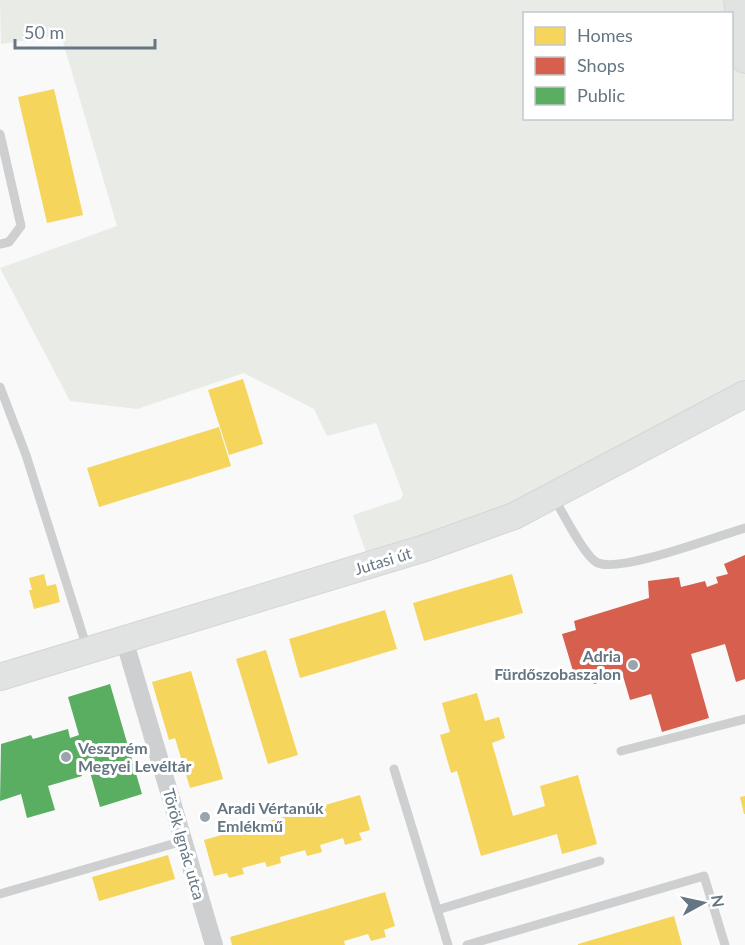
<svg xmlns="http://www.w3.org/2000/svg" width="745" height="945" font-family="Lato,sans-serif">
	<style>
		.green { fill: #e8ebe6; fill-rule: evenodd }
		.homes { fill: #f6d55c }
		.shops { fill: #d6604d }
		.public { fill: #5aae61 }
		.lines { fill: none; stroke-linecap: round; stroke-linejoin: round }
		.secondary-casing { stroke: #d5d6d7; stroke-width: 28 }
		.lane { stroke: #cecfd0; stroke-width: 9 }
		.street { stroke: #cecfd0; stroke-width: 18 }
		.secondary { stroke: #e1e2e2; stroke-width: 26 }
		.poi-dot { fill: #99a4ac; stroke: #fff; stroke-width: 2 }
		.labels { text-anchor: middle; stroke-width: 6; stroke-linejoin: round; paint-order: stroke }
		.street-label { font-size: 16px; fill: #657683; stroke: #fff }
		.poi-label { font-size: 16px; font-weight: bold; fill: #657683; stroke: #fff; text-anchor: start }
	</style>
	<rect width="100%" height="100%" fill="#f9f9f9"/>
	<!-- green -->
	<path class="green" d="M 0,0 L 745,0 L 745,389 L 729,404 L 371,567 L 353,515 L 401,499 L 403,494 L 376,423 L 327,436 L 314,409 L 244,373 L 137,409 L 70,401 L 0,268 L 117,226 L 61,35 L 1,44 ZM 524,14 L 732,14 L 732,118 L 524,118 Z"/>
	<!-- homes -->
	<g class="homes">
		<polygon points="54,89 83,215 47,223 18,97"/>
		<polygon points="243,379 263,444 229,455 208,390"/>
		<polygon points="219,427 231,466 99,507 87,468"/>
		<polygon points="44,574 47,586 56,584 60,602 34,609 29,590 32,590 29,578"/>
		<polygon points="512,574 523,613 424,641 413,603"/>
		<polygon points="385,610 397,649 300,678 289,639"/>
		<polygon points="266,650 298,755 268,764 236,659"/>
		<polygon points="191,671 223,779 190,788 175,738 169,740 152,682"/>
		<polygon points="477,693 485,721 499,717 505,738 492,743 513,816 545,806 540,786 578,775 597,844 562,854 557,834 481,856 457,771 451,773 440,735 450,732 442,703"/>
		<polygon points="360,795 370,830 359,833 362,840 345,845 343,838 320,845 322,852 307,856 305,850 280,857 281,863 267,867 265,862 242,868 244,874 229,878 227,873 214,876 204,840"/>
		<polygon points="745,796 745,814 744,814 740,797"/>
		<polygon points="168,855 175,879 99,901 92,877"/>
		<polygon points="385,892 395,926 384,930 386,937 371,941 368,934 344,941 345,945 232,945 230,937"/>
		<polygon points="674,916 682,945 578,945 578,944"/>
	</g>
	<!-- shops -->
	<polygon class="shops" points="745,555 745,679 736,682 725,644 691,654 709,718 662,732 651,694 630,700 623,676 594,684 591,677 576,681 562,634 576,630 574,621 649,598 648,581 679,577 681,587 705,581 707,587 718,583 716,577 728,574 724,564"/>
	<!-- public -->
	<polygon class="public" points="110,684 142,794 100,807 88,765 79,768 82,776 48,786 55,810 27,818 21,794 0,801 1,744 31,735 33,739 68,729 70,738 79,735 68,697"/>
	<g class="lines">
		<!-- secondary casing -->
		<g class="secondary-casing">
			<g id="secondary">
				<polyline points="737,0 745,60"/>
				<polyline points="0,677 425,548 514,516 745,394"/>
			</g>
		</g>
		<!-- lane -->
		<g class="lane">
			<polyline points="0,134 21,226 9,242 0,244"/>
			<polyline points="0,387 26,455 87,648"/>
			<path d="M 554,498 C 562,511 585,558 598,563 C 621,573 717,536 745,528"/>
			<polyline points="621,751 745,719"/>
			<polyline points="394,769 448,945"/>
			<polyline points="0,894 183,841"/>
			<polyline points="437,910 600,861"/>
			<polyline points="467,945 704,876 725,945"/>
		</g>
		<!-- street -->
		<polyline class="street" points="124,639 214,945"/>
		<!-- secondary -->
		<use href="#secondary" class="secondary"/>
	</g>
	<!-- markers -->
	<g class="poi-dot">
		<circle cx="633" cy="665" r="6"/>
		<circle cx="66" cy="757" r="6"/>
		<circle cx="205" cy="817" r="6"/>
	</g>
	<g class="labels">
		<!-- street labels -->
		<g class="street-label">
			<text transform="translate(383 561) rotate(-17)" y="6">Jutasi út</text>
			<text transform="translate(184 844) rotate(74)" y="6">Török Ignác utca</text>
		</g>
		<!-- poi labels -->
		<g class="poi-label">
			<text x="621" y="662" text-anchor="end">Adria<tspan x="621" dy="18">Fürdőszobaszalon</tspan></text>
			<text x="78" y="754">Veszprém<tspan x="78" dy="18">Megyei Levéltár</tspan></text>
			<text x="217" y="814">Aradi Vértanúk<tspan x="217" dy="18">Emlékmű</tspan></text>
		</g>
	</g>
	<!-- legend -->
	<rect x="523" y="12" width="210" height="108" fill="#ffffff" stroke="#c1c8cd" stroke-width="1.5"/>
	<rect x="535" y="27" width="30" height="18" fill="#f6d55c" stroke="#c1c8cd" stroke-width="1.5"/>
	<text x="577" y="42" font-size="18" fill="#657683">Homes</text>
	<rect x="535" y="57" width="30" height="18" fill="#d6604d" stroke="#c1c8cd" stroke-width="1.5"/>
	<text x="577" y="72" font-size="18" fill="#657683">Shops</text>
	<rect x="535" y="87" width="30" height="18" fill="#5aae61" stroke="#c1c8cd" stroke-width="1.5"/>
	<text x="577" y="102" font-size="18" fill="#657683">Public</text>
	<!-- north arrow -->
	<g transform="translate(703 903) rotate(82)" stroke="#ffffff" stroke-width="4.5" paint-order="stroke">
	<path d="M0-4.5L10 22L0 15L-10 22Z" fill="#657683"/>
	<text y="-9" font-size="16" font-weight="bold" text-anchor="middle" fill="#657683">N</text>
	</g>
	<!-- scale -->
	<path d="M15 39v9h140v-9" fill="none" stroke="#657683" stroke-width="3"/>
	<text x="24" y="39" font-size="18" fill="#657683" stroke="#ffffff" stroke-width="4.5" paint-order="stroke">50 m</text>
</svg>
